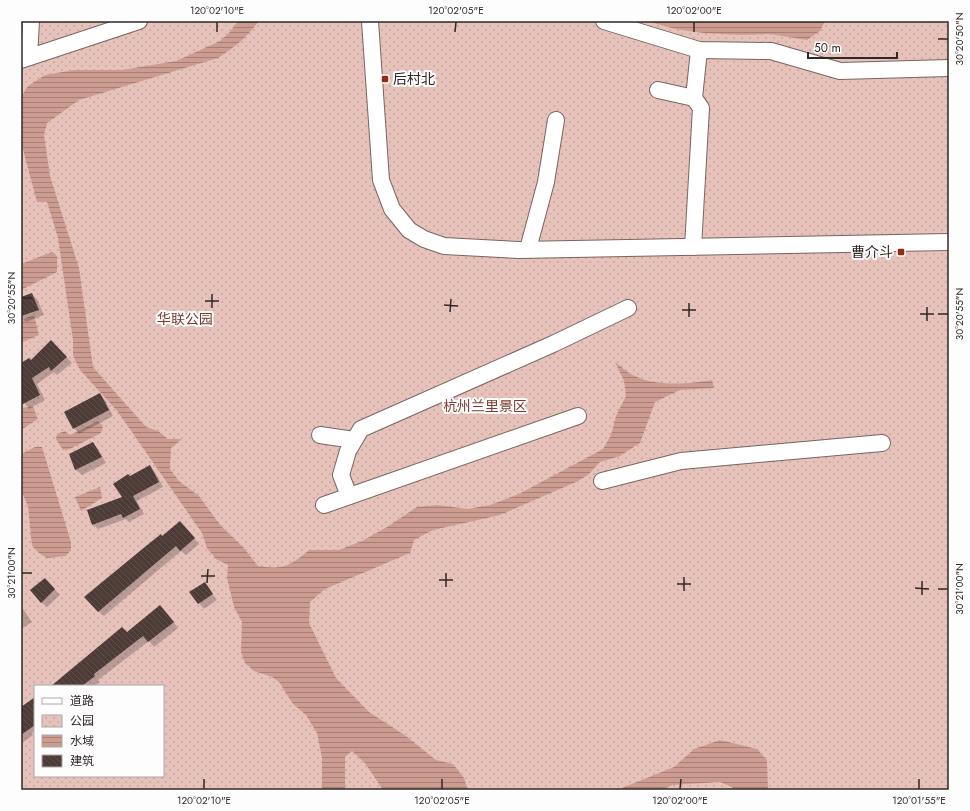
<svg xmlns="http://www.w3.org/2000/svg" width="970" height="811" font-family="Jost,'Noto Sans SC',sans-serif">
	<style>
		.park { fill: url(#park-dots); fill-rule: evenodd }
		.water { fill: url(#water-rules) }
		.shadow { fill: #0003 }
		.building { fill: url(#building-back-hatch) }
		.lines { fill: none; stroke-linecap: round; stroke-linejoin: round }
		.minor-casing { stroke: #796561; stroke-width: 18 }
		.minor { stroke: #fff; stroke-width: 16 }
		.ticks { fill: none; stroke: #302826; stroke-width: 1.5 }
		.poi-dot { fill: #952b17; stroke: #fdfdfd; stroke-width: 1.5 }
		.labels { text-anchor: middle; stroke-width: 4; stroke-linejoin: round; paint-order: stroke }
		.poi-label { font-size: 14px; fill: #302826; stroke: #fdfdfd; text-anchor: start }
		.park-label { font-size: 14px; fill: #7b3c2f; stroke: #fdfdfd }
		.neatline { fill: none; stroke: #302826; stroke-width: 1.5 }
		.ticks-label { font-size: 10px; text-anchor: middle; fill: #302826 }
	</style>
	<defs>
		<pattern id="park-dots" width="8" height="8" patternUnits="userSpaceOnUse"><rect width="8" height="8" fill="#e7c2ba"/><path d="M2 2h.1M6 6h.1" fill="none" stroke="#c6a7a0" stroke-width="1.8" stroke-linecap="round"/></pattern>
		<pattern id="water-rules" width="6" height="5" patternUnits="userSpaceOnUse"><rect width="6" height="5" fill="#cd9c91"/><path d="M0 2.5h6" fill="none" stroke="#a77f76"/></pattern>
		<pattern id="building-back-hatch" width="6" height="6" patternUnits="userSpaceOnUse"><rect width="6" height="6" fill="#4d3b37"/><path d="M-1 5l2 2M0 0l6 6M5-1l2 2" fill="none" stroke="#5e4f4b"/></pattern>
	</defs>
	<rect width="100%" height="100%" fill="#feebe7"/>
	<!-- park -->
	<path class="park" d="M 21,21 L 949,21 L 949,790 L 21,790 ZM 35,686 L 163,686 L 163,776 L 35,776 Z"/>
	<!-- water -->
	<g class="water">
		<path d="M 238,21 L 259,21 C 247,37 235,47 218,58 L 79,100 L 47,123 L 44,135 L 50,176 L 79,268 L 93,367 L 146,427 L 158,431 L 168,439 L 182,439 L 171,448 L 170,469 L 179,481 L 199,496 L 221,526 L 243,547 L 258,566 C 283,570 290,566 309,550 L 339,550 L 362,541 L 387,527 L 417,507 L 437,505 L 468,509 L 490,505 L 519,494 L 603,449 L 611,435 L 616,416 L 626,396 L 624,381 L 615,362 C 621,366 626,372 633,375 C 654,387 689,384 712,380 L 714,388 L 680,390 L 655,402 L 640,443 L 620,456 L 600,462 L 588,475 L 576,482 L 500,515 L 433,530 L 414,540 L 410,553 L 325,589 L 310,602 L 309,623 L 336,678 L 369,712 L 406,736 L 436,760 L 453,764 L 464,778 L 468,790 L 383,790 L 365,763 L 352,751 L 345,757 L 345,790 L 322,790 L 322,758 L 317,733 L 306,715 L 293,704 L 279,682 L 272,677 L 254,671 L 245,663 L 241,652 L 242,622 L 234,607 L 227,578 L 228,565 L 216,559 L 207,548 L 202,533 L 118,412 L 80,370 L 73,356 L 73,340 L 58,238 L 47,202 L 37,202 L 21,142 L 21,97 L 28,86 L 45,75 L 74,70 L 122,70 L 176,61 L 220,41 L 229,33 Z"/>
		<polygon points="647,21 825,21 820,31 807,40 770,34 741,35 704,33 675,29"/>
		<polygon points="52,252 57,256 57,272 21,290 21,264"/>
		<polygon points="34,315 39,335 21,343 21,320"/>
		<polygon points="33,407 38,419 21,430 21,408"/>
		<polygon points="98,421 103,426 101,433 70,449 63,450 56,439 57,434 65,431 70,435"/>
		<polygon points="35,447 42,447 71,542 71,550 66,556 47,558 39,553 32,546 28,506 21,490 21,454"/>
		<polygon points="100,487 102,498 81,511 75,497"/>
		<polygon points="720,740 757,749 767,760 768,790 733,790 732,787 720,782 672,785 663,790 617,790 674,767 694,749"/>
	</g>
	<!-- shadow -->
	<g class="shadow">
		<polygon points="31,294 37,299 44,315 26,322 21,317 21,298"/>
		<polygon points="56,346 72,363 57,375 54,372 37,384 45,400 29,409 21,399 21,364 31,361"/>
		<polygon points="100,395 105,400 113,416 79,434 74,428 66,413"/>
		<polygon points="93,443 98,449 106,463 82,475 76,470 70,455"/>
		<polygon points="150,466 155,472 163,487 137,501 144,514 129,522 126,519 98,529 93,524 124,498 130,477"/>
		<polygon points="185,527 199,544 186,555 181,551 104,616 98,611"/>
		<polygon points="204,583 217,600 204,609 199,603"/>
		<polygon points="50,584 60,595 47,607 41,602"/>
		<polygon points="21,606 32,622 21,629"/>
		<polygon points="166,612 178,628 154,647 149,641 98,680 100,682 94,686 52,686 122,628 127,633"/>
		<polygon points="35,698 35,731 32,733 33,735 21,744 21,711"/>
	</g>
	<!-- building -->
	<g class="building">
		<polygon points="32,293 39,310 21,316 21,297"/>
		<polygon points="51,340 67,357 51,371 49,367 32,378 40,395 21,405 21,363 29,358 31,360"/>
		<polygon points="100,393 109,410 73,429 64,412"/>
		<polygon points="93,442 102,457 75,470 69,454"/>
		<polygon points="150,465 159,482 133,496 140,509 123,518 121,514 92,525 87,510 122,497 113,484 128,474 130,476"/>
		<polygon points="180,521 195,538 180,551 176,546 98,612 84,597 146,546 161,534 162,536"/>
		<polygon points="45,578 55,589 41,603 30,590"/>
		<polygon points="205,582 213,594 198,604 189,592"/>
		<polygon points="160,605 174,622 148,642 143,636 94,674 95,676 82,686 51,686 122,627 127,632"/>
		<polygon points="35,697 35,725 21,735 21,707"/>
	</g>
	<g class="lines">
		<!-- minor casing -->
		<g class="minor-casing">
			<g id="minor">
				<polyline points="370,21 381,180 392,209 409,230 424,239 444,246 519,250 949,242"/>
				<polyline points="604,21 699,50 771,51 840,71 949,68"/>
				<polyline points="29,57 31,21"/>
				<polyline points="21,60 139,21"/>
				<polyline points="658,90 694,98"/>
				<polyline points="693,247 701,108 694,98 699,50"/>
				<polyline points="528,249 546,182 556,120"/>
				<polyline points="320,435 354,440"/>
				<polyline points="602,481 681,461 882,443"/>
				<polyline points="349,496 341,475 348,451 361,429 553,344 628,308"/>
				<polyline points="324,505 578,416"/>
			</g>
		</g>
		<!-- minor -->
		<use href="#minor" class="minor"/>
	</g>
	<!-- ticks -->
	<path class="ticks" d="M 217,32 L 217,22M 455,32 L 456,22M 694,32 L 694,22M 938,39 L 948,39M 22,298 L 32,298M 205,301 L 219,301M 444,305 L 458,306M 212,308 L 212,294M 682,310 L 696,310M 450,312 L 451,299M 920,314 L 934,314M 938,314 L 948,314M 689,317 L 689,303M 927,321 L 927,307M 22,573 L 32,573M 201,576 L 215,576M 439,580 L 453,580M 207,583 L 208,569M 677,584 L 691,584M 446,587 L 446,573M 915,588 L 929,589M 938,589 L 948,589M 684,591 L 684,577M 922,595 L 922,581M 204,789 L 204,779M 442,789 L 442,779M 680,789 L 681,779M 919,789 L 919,779"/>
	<!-- markers -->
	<g class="poi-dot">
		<rect x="381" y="75" width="8" height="8" rx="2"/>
		<rect x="897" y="248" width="8" height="8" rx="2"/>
	</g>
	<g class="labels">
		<!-- poi labels -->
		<g class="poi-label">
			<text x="393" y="84">后村北</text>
			<text x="893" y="257" text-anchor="end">曹介斗</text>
		</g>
		<!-- park labels -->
		<g class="park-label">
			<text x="185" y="324">华联公园</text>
			<text x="485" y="411">杭州兰里景区</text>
		</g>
	</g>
	<!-- border -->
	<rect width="970" height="811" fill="none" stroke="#fdfdfd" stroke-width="44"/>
	<!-- legend -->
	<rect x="34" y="685" width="130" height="92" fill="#fdfdfd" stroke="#aba8a7"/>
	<rect x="42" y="698" width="20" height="6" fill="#ffffff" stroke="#aba8a7"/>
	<text x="70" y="705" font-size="12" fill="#302826">道路</text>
	<rect x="42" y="715" width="20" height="12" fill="url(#park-dots)" stroke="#aba8a7"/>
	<text x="70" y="725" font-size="12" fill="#302826">公园</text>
	<rect x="42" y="735" width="20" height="12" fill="url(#water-rules)" stroke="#aba8a7"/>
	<text x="70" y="745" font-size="12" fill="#302826">水域</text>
	<rect x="42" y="755" width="20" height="12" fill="url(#building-back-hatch)" stroke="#aba8a7"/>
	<text x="70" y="765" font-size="12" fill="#302826">建筑</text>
	<!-- scale -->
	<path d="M808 52v6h89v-6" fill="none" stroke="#302826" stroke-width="2"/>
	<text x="814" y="52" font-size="12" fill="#302826" stroke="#fdfdfd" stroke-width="3" paint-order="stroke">50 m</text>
	<rect x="22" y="22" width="926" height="767" class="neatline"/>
	<g class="ticks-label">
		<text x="217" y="14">120°02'10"E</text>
		<text x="456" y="14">120°02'05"E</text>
		<text x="694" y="14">120°02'00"E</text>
		<text transform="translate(959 39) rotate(-90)" y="4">30°20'50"N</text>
		<text transform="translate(11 298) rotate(-90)" y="4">30°20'55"N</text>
		<text transform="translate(959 314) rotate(-90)" y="4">30°20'55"N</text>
		<text transform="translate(11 573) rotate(-90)" y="4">30°21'00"N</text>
		<text transform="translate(959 589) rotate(-90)" y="4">30°21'00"N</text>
		<text x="204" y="804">120°02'10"E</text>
		<text x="442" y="804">120°02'05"E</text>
		<text x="680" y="804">120°02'00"E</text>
		<text x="919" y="804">120°01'55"E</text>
	</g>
</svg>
